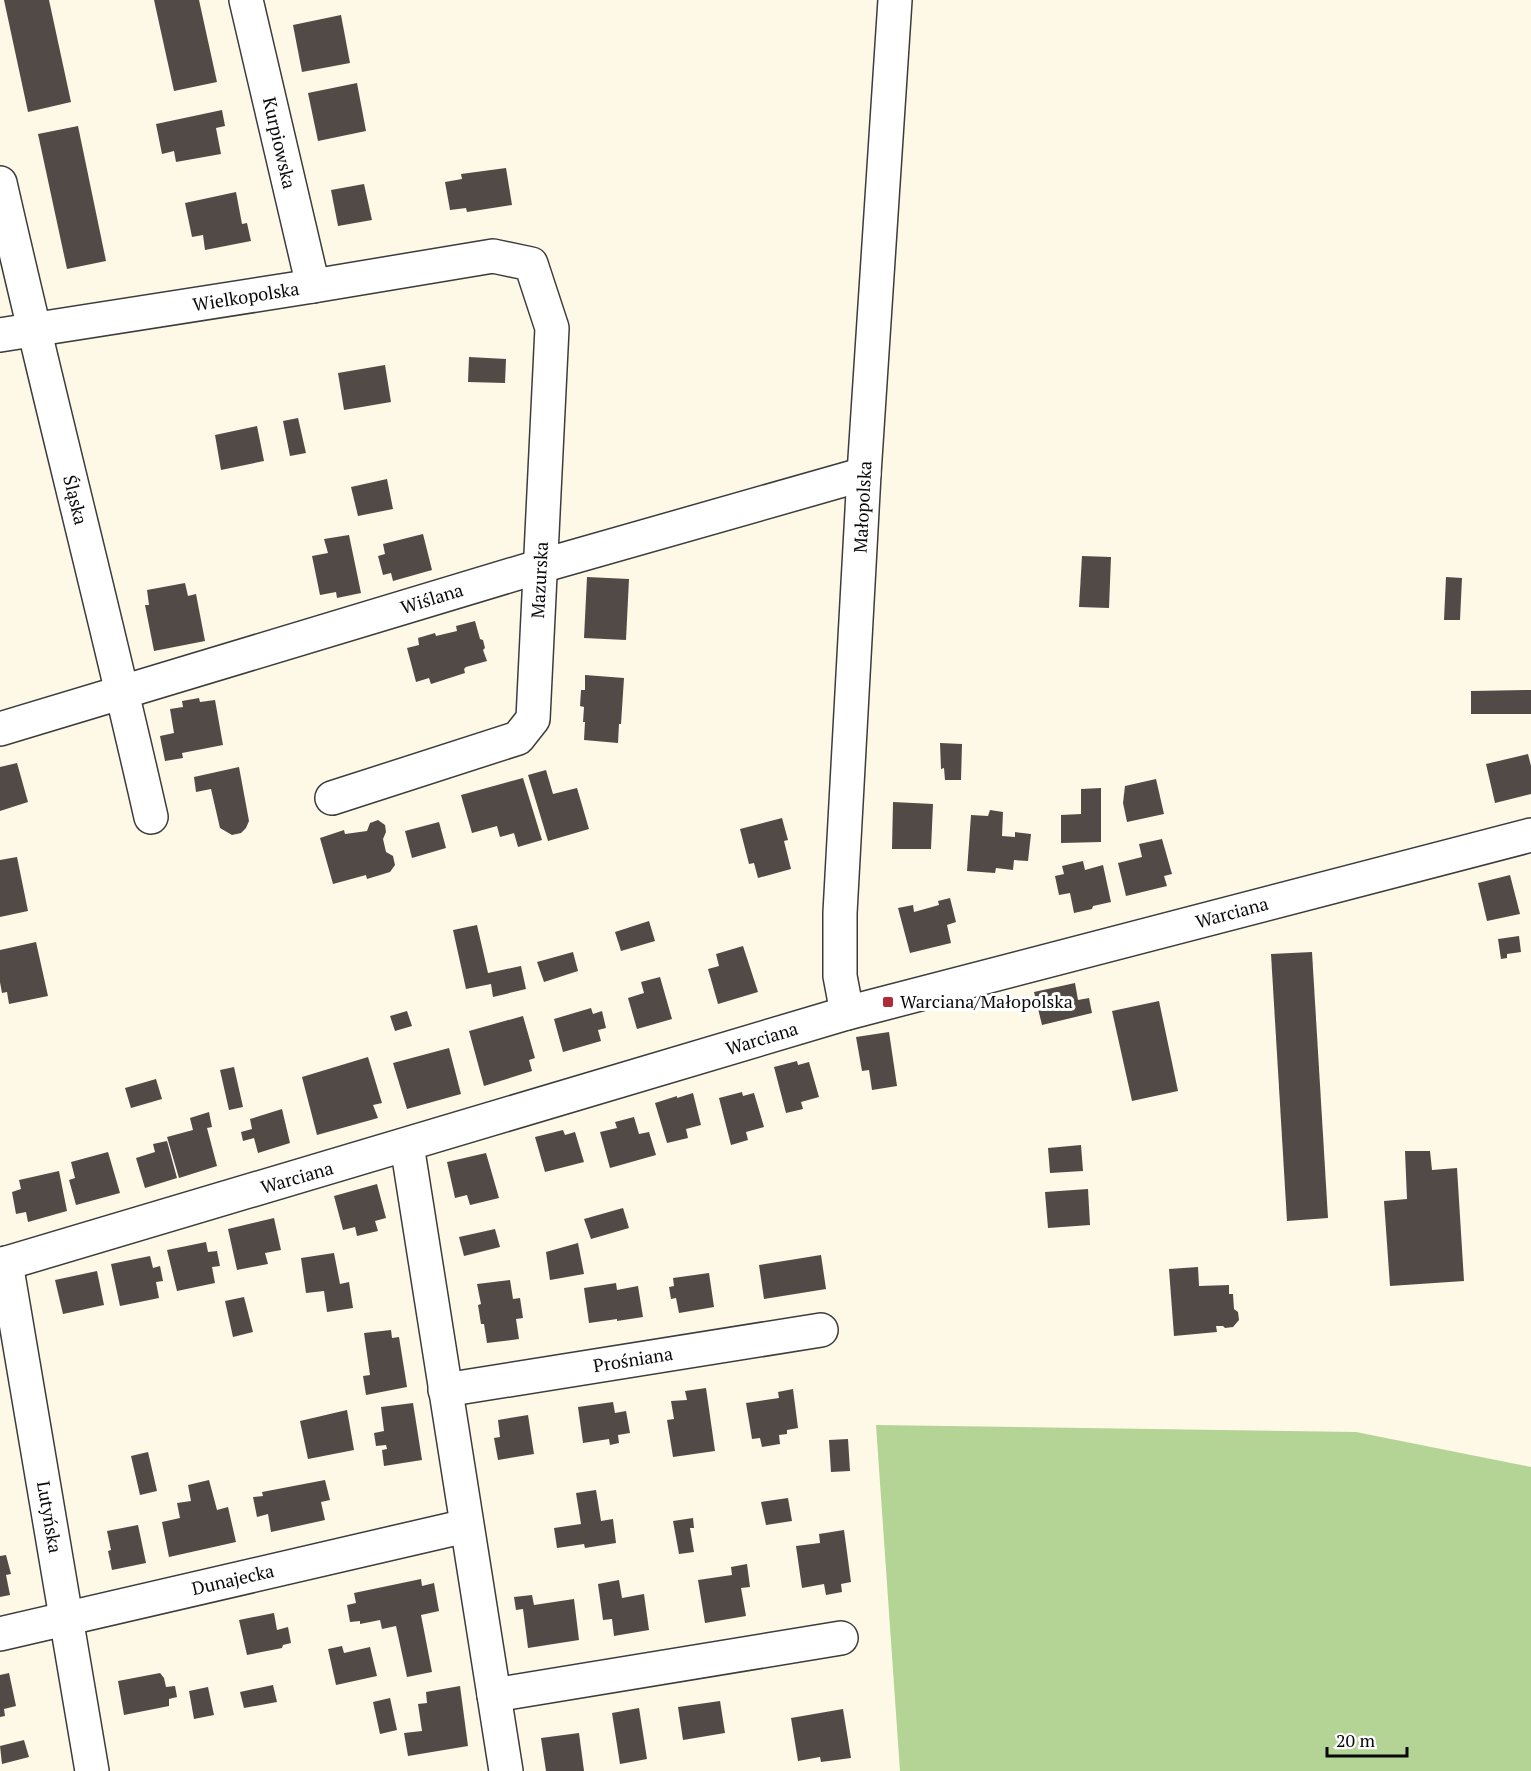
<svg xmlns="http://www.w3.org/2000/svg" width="1531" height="1771" font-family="'PT Serif',serif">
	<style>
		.forest { fill: #b3d495 }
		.building { fill: #514a47 }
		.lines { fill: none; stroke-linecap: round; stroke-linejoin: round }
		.minor-casing { stroke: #3c3c3c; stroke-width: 36 }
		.minor { stroke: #fff; stroke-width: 33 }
		.poi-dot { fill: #af2c36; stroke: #fff; stroke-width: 2 }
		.labels { text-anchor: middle; stroke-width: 6; stroke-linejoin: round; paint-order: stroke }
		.street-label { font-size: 18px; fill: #090909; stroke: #fff }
		.poi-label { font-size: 18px; fill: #090909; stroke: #fff; text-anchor: start }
	</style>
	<rect width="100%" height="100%" fill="#fef9e7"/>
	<!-- forest -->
	<polygon class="forest" points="876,1425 1356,1432 1531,1467 1531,1771 900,1771"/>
	<!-- building -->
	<g class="building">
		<polygon points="4,0 49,0 71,102 28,112"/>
		<polygon points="154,0 199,0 217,82 174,91"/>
		<polygon points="341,15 350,63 302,72 293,25"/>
		<polygon points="357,83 366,131 318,141 308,93"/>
		<polygon points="222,110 225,126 216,128 221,154 176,162 174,151 162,154 156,124"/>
		<polygon points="78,126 106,261 67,269 38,134"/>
		<polygon points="506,168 512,205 467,212 466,208 450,210 445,182 462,179 461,174"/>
		<polygon points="364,184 372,220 338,226 331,190"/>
		<polygon points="236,192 242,224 247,223 251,241 205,250 203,235 192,237 185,203"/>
		<polygon points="469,357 506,359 505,383 468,382"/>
		<polygon points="385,365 391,402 344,410 338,373"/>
		<polygon points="298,418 306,453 290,456 283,421"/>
		<polygon points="257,426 264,461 221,470 215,435"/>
		<polygon points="387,479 393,509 358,516 351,487"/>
		<polygon points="423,534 432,570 393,581 391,573 383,575 378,556 385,554 383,544"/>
		<polygon points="349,535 361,593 337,598 336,592 320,595 312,556 328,553 324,539"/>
		<polygon points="1082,556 1111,557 1109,608 1079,607"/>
		<polygon points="587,577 629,579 626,640 584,638"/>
		<polygon points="1446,577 1462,578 1460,620 1444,620"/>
		<polygon points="185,583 188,596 196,594 205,641 154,651 145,605 149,605 147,590"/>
		<polygon points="475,621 480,639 483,640 485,648 483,650 487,661 466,667 464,669 465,673 431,684 429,678 416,682 407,648 419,645 418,638 435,633 436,636 457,631 456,626"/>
		<polygon points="585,675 624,678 621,724 619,724 618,743 584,740 585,722 583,722 584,707 580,706 581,690 585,690"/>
		<polygon points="1531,690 1531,714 1471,714 1471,691"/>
		<polygon points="199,698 200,702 215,700 223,745 182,753 183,758 165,761 160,736 174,733 170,709 183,707 182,701"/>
		<polygon points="940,743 962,744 961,780 945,780 944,768 941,769"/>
		<polygon points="1528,754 1531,766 1531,794 1495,803 1486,764"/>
		<polygon points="17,763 28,802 0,811 0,767"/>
		<polygon points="239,767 249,821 246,828 241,833 232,835 220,828 211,789 196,792 194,777"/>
		<polygon points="546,770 553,794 577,788 589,829 548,841 528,775"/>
		<polygon points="523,778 542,840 518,847 514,833 500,837 497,826 472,833 461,795"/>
		<polygon points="1156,779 1164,814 1127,822 1123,803 1125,786"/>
		<polygon points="1101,788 1101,842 1061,843 1061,815 1081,814 1081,789"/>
		<polygon points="893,802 933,804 931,849 892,849"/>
		<polygon points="990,810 1003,812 1002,836 1015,837 1015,832 1031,834 1028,861 1014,860 1013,870 996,868 995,873 967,871 971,815 988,816"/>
		<polygon points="782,818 788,840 784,841 791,869 758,878 754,863 749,864 740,829"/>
		<polygon points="378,820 385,825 386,832 383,839 386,852 393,856 395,865 390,872 367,879 366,875 333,884 320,838 344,830 345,834 367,831 370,823"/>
		<polygon points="439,822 446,848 412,858 405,831"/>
		<polygon points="1162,839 1172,874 1164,876 1167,886 1126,896 1118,863 1142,857 1139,844"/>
		<polygon points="17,857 28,911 0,917 0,860"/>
		<polygon points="1083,861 1085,870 1103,865 1111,902 1093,906 1092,909 1074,913 1070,893 1059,895 1055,876 1064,874 1062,866"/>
		<polygon points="1510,875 1520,914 1487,921 1478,883"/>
		<polygon points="950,898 956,922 947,925 951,943 910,953 898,908 913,905 914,912 939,905 938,901"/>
		<polygon points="649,921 655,941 621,951 615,932"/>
		<polygon points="477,925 488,973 521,966 526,989 493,997 491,984 466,989 453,930"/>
		<polygon points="1519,936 1521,952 1507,954 1507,958 1501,959 1498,939"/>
		<polygon points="36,942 48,996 9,1004 7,992 2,993 0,982 0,950"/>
		<polygon points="743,946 758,992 718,1004 708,969 719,966 716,954"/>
		<polygon points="573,952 578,971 544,982 537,962"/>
		<polygon points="1312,952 1328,1218 1287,1221 1271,954"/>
		<polygon points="660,977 672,1019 637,1029 628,998 644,993 641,982"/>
		<polygon points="1075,983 1078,1000 1089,998 1092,1013 1042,1025 1034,992"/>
		<polygon points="1159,1001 1178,1091 1132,1101 1112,1011"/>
		<polygon points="591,1008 593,1014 602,1011 606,1028 598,1030 601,1041 563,1052 554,1019"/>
		<polygon points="407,1011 412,1026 395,1031 390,1016"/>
		<polygon points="523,1016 535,1058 529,1060 532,1071 484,1086 469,1031"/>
		<polygon points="889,1032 897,1086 872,1090 869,1070 862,1071 856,1037"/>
		<polygon points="449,1048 461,1094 407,1109 393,1063"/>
		<polygon points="368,1057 382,1103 373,1105 378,1118 317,1135 302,1077"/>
		<polygon points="797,1061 798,1065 809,1062 819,1097 801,1102 803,1109 786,1113 774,1067"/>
		<polygon points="234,1067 243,1107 229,1110 220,1070"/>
		<polygon points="156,1079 162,1099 131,1108 125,1088"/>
		<polygon points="742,1092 743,1096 754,1093 764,1127 746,1132 748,1140 731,1145 719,1098"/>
		<polygon points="693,1093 701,1125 686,1129 688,1138 667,1143 655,1103 677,1096 677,1098"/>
		<polygon points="282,1109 290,1143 258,1153 254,1138 243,1141 241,1132 252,1129 250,1119"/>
		<polygon points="209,1112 212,1127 207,1128 217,1166 179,1178 167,1137 193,1130 190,1118"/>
		<polygon points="634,1117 639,1134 649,1132 656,1155 610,1168 600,1132 617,1128 615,1122"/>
		<polygon points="563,1130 565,1135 575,1132 584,1162 545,1172 535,1137"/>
		<polygon points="167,1141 177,1178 145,1188 136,1158 155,1152 153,1144"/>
		<polygon points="1081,1145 1083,1171 1050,1173 1048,1148"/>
		<polygon points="1405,1151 1430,1151 1432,1170 1457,1168 1464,1281 1390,1286 1384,1201 1407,1199"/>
		<polygon points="108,1152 120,1193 76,1205 69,1180 75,1178 71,1162"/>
		<polygon points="486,1153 499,1198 470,1205 467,1195 455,1198 447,1162"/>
		<polygon points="59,1171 67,1211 28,1222 26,1212 16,1214 12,1192 21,1189 19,1180"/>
		<polygon points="377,1184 386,1218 375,1221 378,1231 357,1236 355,1227 343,1230 334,1196"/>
		<polygon points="1088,1189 1090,1225 1048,1228 1045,1192"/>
		<polygon points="623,1208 629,1228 591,1239 584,1219"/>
		<polygon points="274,1218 281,1250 265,1253 268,1264 237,1270 228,1229"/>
		<polygon points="495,1229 500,1247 464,1256 459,1237"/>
		<polygon points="206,1242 208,1252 217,1251 220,1266 212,1267 215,1283 177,1291 167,1250"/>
		<polygon points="578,1243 584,1274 550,1280 546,1252"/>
		<polygon points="334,1253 340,1284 349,1282 353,1308 327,1312 324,1291 306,1293 301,1258"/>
		<polygon points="821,1255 826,1289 764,1299 759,1265"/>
		<polygon points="150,1256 153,1268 160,1266 163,1281 156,1282 159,1298 120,1306 111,1264"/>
		<polygon points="1198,1267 1199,1286 1229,1285 1229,1294 1233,1294 1234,1309 1238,1312 1239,1320 1233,1327 1225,1328 1223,1326 1216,1326 1217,1332 1174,1336 1169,1269"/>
		<polygon points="97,1271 104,1305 63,1314 55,1280"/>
		<polygon points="709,1273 714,1307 679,1313 676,1298 671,1299 669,1287 674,1286 673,1278"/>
		<polygon points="510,1280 513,1299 520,1298 523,1318 516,1319 519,1339 487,1343 484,1324 481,1324 478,1305 481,1304 477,1284"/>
		<polygon points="616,1283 617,1290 638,1286 643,1317 617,1321 617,1319 589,1323 584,1288"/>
		<polygon points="244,1297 253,1332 233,1337 225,1301"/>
		<polygon points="391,1330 392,1338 399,1337 407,1387 366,1395 363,1376 370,1375 364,1333"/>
		<polygon points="706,1388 715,1451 673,1457 667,1420 674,1419 671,1401 687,1400 685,1391"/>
		<polygon points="793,1389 798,1428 787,1430 787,1434 779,1435 780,1444 762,1447 760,1438 752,1439 746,1403 779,1398 778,1392"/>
		<polygon points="613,1402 615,1413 626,1411 630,1433 618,1435 619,1443 610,1445 609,1439 583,1443 578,1407"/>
		<polygon points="413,1403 422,1460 384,1466 382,1450 387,1449 386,1445 376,1446 374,1433 384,1431 381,1407"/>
		<polygon points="347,1410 354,1450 308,1459 300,1421"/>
		<polygon points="528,1415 534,1454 498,1460 494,1438 500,1437 498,1420"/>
		<polygon points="848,1439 850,1471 831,1472 829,1440"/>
		<polygon points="148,1452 157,1491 140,1495 131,1456"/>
		<polygon points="209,1480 217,1510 228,1507 236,1542 169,1557 162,1522 180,1518 177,1503 191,1501 188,1485"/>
		<polygon points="325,1480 330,1500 321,1502 325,1520 271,1532 268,1514 257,1517 253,1497 263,1496 262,1492"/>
		<polygon points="596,1490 601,1521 613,1519 616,1543 585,1548 584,1544 557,1548 554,1528 581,1524 576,1493"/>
		<polygon points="788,1498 792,1521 766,1525 761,1502"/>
		<polygon points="693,1518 694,1528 690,1528 694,1552 679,1554 673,1521"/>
		<polygon points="138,1525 146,1563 112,1570 108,1551 111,1550 107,1531"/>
		<polygon points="844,1530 851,1582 841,1584 842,1592 826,1595 824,1584 802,1588 796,1546 820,1543 819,1534"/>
		<polygon points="6,1555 11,1574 6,1575 10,1595 0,1597 0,1556"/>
		<polygon points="747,1564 750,1587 741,1588 746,1616 705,1623 698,1580 732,1575 731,1567"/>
		<polygon points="421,1579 422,1586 434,1583 439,1611 421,1615 432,1672 407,1677 396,1626 382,1629 380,1620 360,1624 360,1621 350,1622 347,1605 356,1603 354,1593"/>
		<polygon points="619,1580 622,1598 644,1594 649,1630 614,1636 612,1619 603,1620 598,1584"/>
		<polygon points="532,1595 534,1605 574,1599 579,1640 528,1648 523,1609 516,1610 514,1597"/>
		<polygon points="274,1613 277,1630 288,1627 291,1643 283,1645 282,1648 247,1655 239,1620"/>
		<polygon points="342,1646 344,1653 370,1647 377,1676 336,1685 328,1649"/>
		<polygon points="9,1673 16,1706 4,1709 5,1716 0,1717 0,1675"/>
		<polygon points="160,1673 164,1678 166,1687 175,1686 177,1697 169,1699 169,1706 124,1715 118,1681"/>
		<polygon points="273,1685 277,1702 244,1708 240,1692"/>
		<polygon points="460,1686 468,1746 408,1756 404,1733 422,1731 418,1704 427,1703 426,1692"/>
		<polygon points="208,1687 214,1715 194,1719 189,1691"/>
		<polygon points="390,1698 397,1730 380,1734 373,1702"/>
		<polygon points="720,1701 725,1733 683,1740 678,1707"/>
		<polygon points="639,1708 647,1759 620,1764 612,1713"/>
		<polygon points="843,1709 851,1758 821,1762 820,1757 798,1761 791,1718"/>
		<polygon points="579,1733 584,1771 546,1771 541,1738"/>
		<polygon points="24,1740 29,1757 2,1764 0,1746"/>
	</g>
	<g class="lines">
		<!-- minor casing -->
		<g class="minor-casing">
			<g id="minor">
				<polyline points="246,0 313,286"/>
				<path d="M 0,183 C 48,395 103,605 151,817"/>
				<polyline points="0,335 313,286 493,256 531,264 552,328 533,719 518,738 332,798"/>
				<polyline points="0,729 541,566 864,474"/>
				<polyline points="847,1013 840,976 840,913 864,474 895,0"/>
				<polyline points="407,1145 506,1771"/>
				<polyline points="6,1263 92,1771"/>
				<polyline points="0,1265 847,1013 1531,835"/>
				<polyline points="445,1390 821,1330"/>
				<polyline points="0,1634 466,1526"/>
				<polyline points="494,1695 841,1638"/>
			</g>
		</g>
		<!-- minor -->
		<use href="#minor" class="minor"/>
	</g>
	<!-- markers -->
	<rect class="poi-dot" x="882" y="996" width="12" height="12" rx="3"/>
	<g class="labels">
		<!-- street labels -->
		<g class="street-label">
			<text transform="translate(279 143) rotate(77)" y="6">Kurpiowska</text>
			<text transform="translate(246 297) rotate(-9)" y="6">Wielkopolska</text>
			<text transform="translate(75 500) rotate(76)" y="6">Śląska</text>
			<text transform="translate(863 507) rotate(-87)" y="6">Małopolska</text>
			<text transform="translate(540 580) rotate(-87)" y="6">Mazurska</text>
			<text transform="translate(432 599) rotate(-17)" y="6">Wiślana</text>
			<text transform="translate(1232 913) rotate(-15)" y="6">Warciana</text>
			<text transform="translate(762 1039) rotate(-17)" y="6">Warciana</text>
			<text transform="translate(297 1178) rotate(-16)" y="6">Warciana</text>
			<text transform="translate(633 1360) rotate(-9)" y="6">Prośniana</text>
			<text transform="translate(49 1517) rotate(80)" y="6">Lutyńska</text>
			<text transform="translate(233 1580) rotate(-13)" y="6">Dunajecka</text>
		</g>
		<!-- poi labels -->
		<g class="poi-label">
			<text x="900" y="1008">Warciana/Małopolska</text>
		</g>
	</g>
	<!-- scale -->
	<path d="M1327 1747v9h80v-9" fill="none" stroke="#090909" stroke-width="3"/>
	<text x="1336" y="1747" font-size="18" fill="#090909" stroke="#ffffff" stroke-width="4.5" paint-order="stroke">20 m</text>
</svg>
